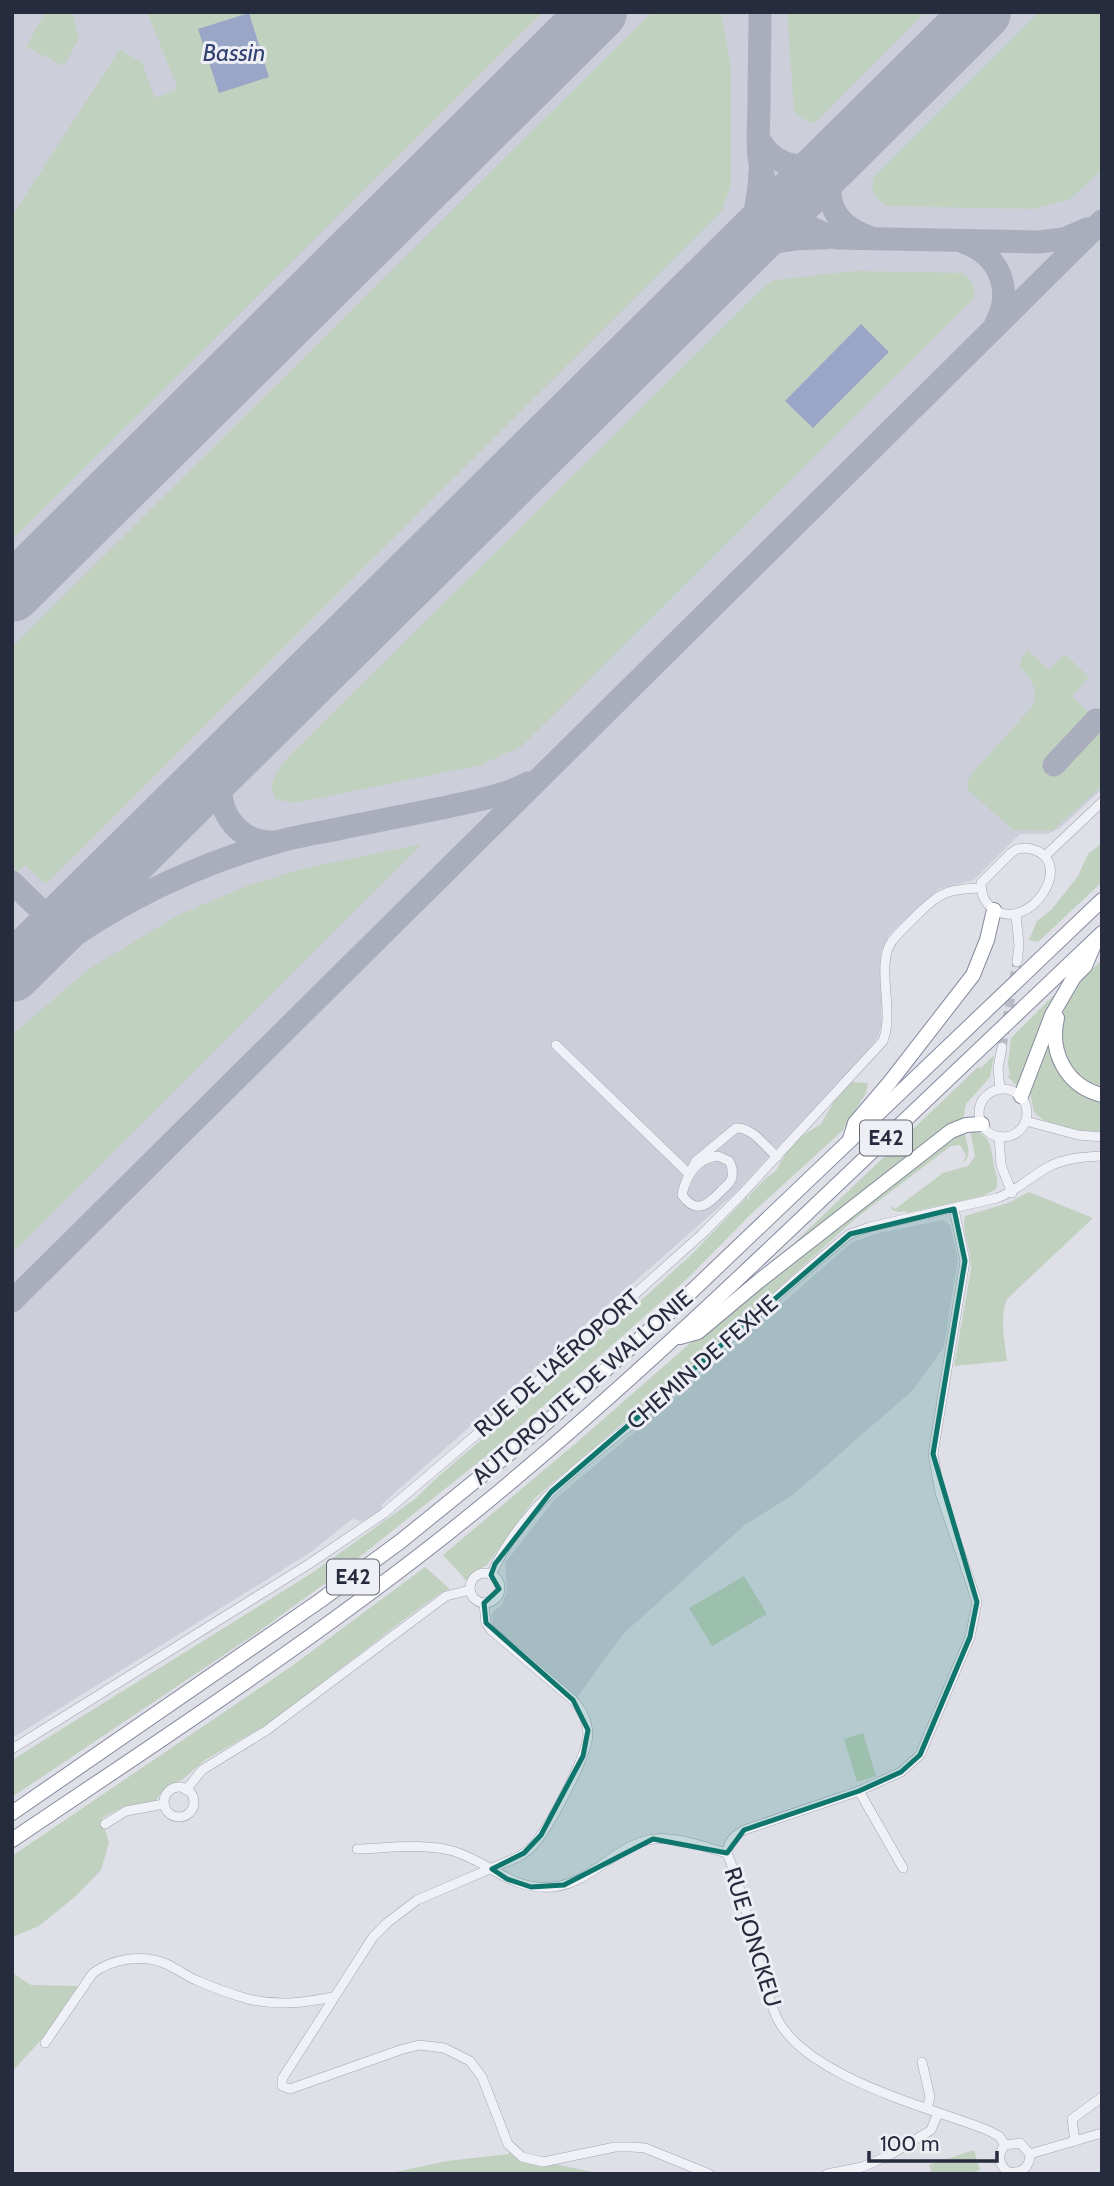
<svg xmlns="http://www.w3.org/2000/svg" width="1114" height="2186" font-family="Cabin,sans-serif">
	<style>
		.built { fill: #ccced9 }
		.green { fill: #c0d1bf }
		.water { fill: #99a6c7 }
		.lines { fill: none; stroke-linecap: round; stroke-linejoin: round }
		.taxiway { stroke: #aaaebc; stroke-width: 23 }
		.runway { stroke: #aaaebc; stroke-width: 58 }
		.minor-tunnel { stroke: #b9bbc5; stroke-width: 9; stroke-dasharray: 9 4.5; stroke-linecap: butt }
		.minor-casing { stroke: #a3a5b1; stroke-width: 10 }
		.highway-casing { stroke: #858a9e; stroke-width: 16 }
		.minor { stroke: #f0f1f6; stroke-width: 9 }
		.highway { stroke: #fff; stroke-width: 14 }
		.marked { fill: #0f766e; fill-opacity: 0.2; stroke: #0f766e; stroke-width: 5; stroke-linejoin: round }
		.labels { text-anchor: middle; stroke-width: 6; stroke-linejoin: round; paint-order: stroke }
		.shield { fill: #edeff5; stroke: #626675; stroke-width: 2 }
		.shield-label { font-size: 21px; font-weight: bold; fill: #272b3e }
		.street-label { font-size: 23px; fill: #272b3e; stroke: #edeff5 }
		.water-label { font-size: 24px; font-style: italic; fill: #324171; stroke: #edeff5 }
	</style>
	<rect width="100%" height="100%" fill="#dedfe7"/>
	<!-- built -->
	<g class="built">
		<polygon points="12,12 1102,12 1102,789 1060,828 1048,834 1020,834 974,880 939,889 900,924 888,936 881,952 880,968 882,1024 878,1037 869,1049 734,1194 381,1505 382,1508 368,1519 362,1521 352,1519 311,1552 12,1738"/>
		<polygon points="943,1220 950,1225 958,1258 944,1347 913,1390 794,1494 745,1525 623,1634 576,1699 493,1628 492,1613 502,1604 507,1591 505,1563 554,1500 676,1397 851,1243 874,1234"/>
	</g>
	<!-- green -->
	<g class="green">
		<polygon points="45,12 65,12 73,15 79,38 64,66 26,47"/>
		<polygon points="147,12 543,12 12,540 12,216 120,49 142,63 155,98 178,89"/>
		<polygon points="652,12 721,12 731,67 731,185 722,211 52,878 47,883 42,881 25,865 17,872 12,867 12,647"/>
		<polygon points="787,12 925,12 817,121 811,123 798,116 794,110"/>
		<path d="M 1039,12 L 1102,12 L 1102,170 L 1070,199 L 1035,209 L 887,206 C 874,199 871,192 873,178 Z"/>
		<path d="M 855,271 L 962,273 C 973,280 976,287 973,299 L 522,746 L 481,765 L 294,803 L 276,799 C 265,785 279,770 287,758 L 767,284 L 775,280 Z"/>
		<path d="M 1028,650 L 1049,670 L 1065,654 L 1089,677 L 1072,696 L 1102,725 L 1102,786 L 1052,831 L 1013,830 L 969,791 L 967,783 L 972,773 L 1033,706 C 1039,688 1031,680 1020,666 L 1021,659 Z"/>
		<polygon points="1102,843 1102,882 1038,942 1029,940 1037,921 1052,909 1078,876 1088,854"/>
		<polygon points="417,845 420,846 12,1253 12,1035 89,969 178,915 247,886 306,868"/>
		<path d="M 1102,960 L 1102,1090 C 1090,1086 1069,1073 1064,1061 C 1062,1057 1062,1049 1062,1044 C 1056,1008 1076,984 1102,960 Z"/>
		<polygon points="1055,994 1051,1006 1020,1089 1007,1076 1010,1075 1008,1064 1011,1038"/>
		<path d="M 1049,1039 L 1052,1052 L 1102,1100 L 1102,1131 C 1081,1132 1048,1128 1034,1112 L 1030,1093 Z"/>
		<polygon points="994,1055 990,1077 966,1104 963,1120 767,1269 978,1067 981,1068"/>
		<polygon points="851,1082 868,1083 866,1093 842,1131 752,1213 688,1278 490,1453 338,1574 255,1634 12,1797 12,1760 312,1573 415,1499 441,1474 572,1363 690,1256 747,1197 749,1201 749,1196 766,1178 776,1171 792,1142 821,1124 833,1103"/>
		<path d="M 970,1130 C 991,1133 991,1148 994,1166 C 996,1175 999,1180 996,1189 L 983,1196 L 907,1213 L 906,1211 L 898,1212 L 892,1210 L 891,1205 L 895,1209 L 943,1173 L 968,1166 L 975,1156 Z"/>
		<path d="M 964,1132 C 967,1144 973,1154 963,1163 L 966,1155 L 960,1145 L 951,1146 L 856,1218 L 722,1339 L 536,1497 L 487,1565 L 476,1571 L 466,1580 L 443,1555 L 575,1444 L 703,1332 L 906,1172 Z"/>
		<path d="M 1029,1192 L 1093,1218 L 1007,1299 C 999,1318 1005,1341 1007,1361 L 954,1366 L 971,1269 C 972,1251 961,1232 965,1216 L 1008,1203 Z"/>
		<polygon points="425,1567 450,1589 439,1594 406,1618 268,1724 205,1760 182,1780 173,1784 163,1791 155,1802 123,1807 102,1818 109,1843 101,1870 77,1895 39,1926 12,1937 12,1856 292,1666"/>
		<polygon points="744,1576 767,1614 712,1646 689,1608"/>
		<polygon points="863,1733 876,1776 857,1782 844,1739"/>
		<polygon points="12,1973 31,1985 78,1986 48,2032 12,2072"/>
		<polygon points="508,2144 523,2157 601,2174 386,2174 447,2161 509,2154"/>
		<polygon points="974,2150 980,2170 968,2174 932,2174 929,2165"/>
	</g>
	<!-- water -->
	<g class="water">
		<polygon points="249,13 269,77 219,93 198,29"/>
		<polygon points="861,324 889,352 813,428 785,401"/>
	</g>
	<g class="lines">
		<!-- taxiway -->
		<g class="taxiway">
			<path d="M 760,12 C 760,43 759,73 759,104 C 759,122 757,140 759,158 C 764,200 798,227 837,238 L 1039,242 L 1064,239 L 1087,229"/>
			<path d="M 759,139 C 775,169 809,173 837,156"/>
			<path d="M 837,156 C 823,194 828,223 869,237"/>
			<path d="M 963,242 C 999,254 1014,290 996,323"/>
			<path d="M 737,255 C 753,229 759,202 760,171"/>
			<path d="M 711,281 C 753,246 771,237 826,238"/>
			<path d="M 243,746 C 236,755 228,763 224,773 C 212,807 237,843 273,842"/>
			<polyline points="1054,765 1096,720"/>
			<path d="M 12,882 C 34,903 57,934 91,923"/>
			<path d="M 12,982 C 89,918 178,870 274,843 C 296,836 320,833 342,828 C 377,821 412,814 447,807 C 474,801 504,796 528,783"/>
			<polyline points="12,1301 1102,221"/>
		</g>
		<!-- runway -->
		<g class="runway">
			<polyline points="12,593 598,12"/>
			<polyline points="12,973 982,12"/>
		</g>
		<!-- minor-tunnel -->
		<polyline class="minor-tunnel" points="1002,1047 1017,962"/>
		<!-- minor casing -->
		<g class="minor-casing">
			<g id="minor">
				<path d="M 1026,848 C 1082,856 1029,937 992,908 C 984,902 981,893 981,883 L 1011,853 L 1017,849 Z"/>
				<polyline points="1045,856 1102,802"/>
				<polyline points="1016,915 1019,945 1017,962"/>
				<path d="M 556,1045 L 689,1174 L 696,1161 L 736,1128 C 752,1127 765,1146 777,1157"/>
				<polyline points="1000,1089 998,1068 1002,1047"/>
				<circle cx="1003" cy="1113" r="24"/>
				<polyline points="1026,1121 1078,1135 1102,1137"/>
				<polyline points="999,1136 1001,1165 1012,1193"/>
				<path d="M 718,1156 L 729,1161 C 732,1166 733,1171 732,1177 C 731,1183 726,1186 722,1190 C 708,1204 697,1216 682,1195 C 686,1175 697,1158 718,1156 Z"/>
				<circle cx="485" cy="1588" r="15"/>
				<path d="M 491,1575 C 524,1499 604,1449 665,1397 C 727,1343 786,1285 850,1234 L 870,1227 L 997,1198 C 1017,1191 1030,1177 1048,1167 C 1065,1158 1083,1157 1102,1156"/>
				<path d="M 484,1603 L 486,1623 L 491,1630 L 573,1700 C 582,1710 588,1721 588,1735 C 587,1756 550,1826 535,1843 C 531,1849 525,1853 518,1857 L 417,1900 L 387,1923 L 373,1937 L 282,2079 L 282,2086 L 290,2089 L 400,2050 L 419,2045 L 444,2048 L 470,2061 L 482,2077 L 508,2144 L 522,2157 L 543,2162 L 615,2147 L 632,2147 L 645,2148 L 709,2174"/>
				<path d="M 12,1749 L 309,1564 L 383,1514 L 510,1406 L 702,1234 L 741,1195 L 883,1041 C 895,1011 875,965 892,941 C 900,931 910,922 919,913 C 941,891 950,889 981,888"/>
				<circle cx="179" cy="1802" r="15"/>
				<polyline points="186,1790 202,1770 267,1730 446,1596 470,1590"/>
				<polyline points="859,1791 903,1868"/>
				<polyline points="105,1824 126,1811 164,1804"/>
				<path d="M 357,1849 C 388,1848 423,1843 453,1851 C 490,1862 511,1891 553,1887 C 592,1883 615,1845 653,1839 C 676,1836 704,1847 727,1853"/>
				<path d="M 727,1853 C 728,1841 734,1836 744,1830 L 859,1791 L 901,1772 L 920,1755 L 970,1637 L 977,1602 L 940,1493 L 933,1454 L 965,1261 L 954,1209"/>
				<path d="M 727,1853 C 748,1904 755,1959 774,2011 C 796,2075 929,2107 987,2130 L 999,2136 L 1005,2145"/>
				<path d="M 45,2043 L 93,1973 C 112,1959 142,1954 164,1963 C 176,1968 186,1976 198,1981 C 214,1988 231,1994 248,1999 C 279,2006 303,2003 333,1997"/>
				<polyline points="922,2062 930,2097 927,2108"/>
				<polyline points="1075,2141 1072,2119 1102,2097"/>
				<path d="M 1005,2145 C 997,2155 998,2164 1008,2172 C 1022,2174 1030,2167 1030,2154"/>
				<polyline points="1005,2145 1020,2143 1030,2154"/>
				<polyline points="1030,2154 1102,2133"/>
				<polyline points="827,2174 862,2167 888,2156 931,2130 938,2113"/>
			</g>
		</g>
		<!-- highway casing -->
		<g class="highway-casing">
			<g id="highway">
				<path d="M 1057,1018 C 1049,1052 1066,1086 1102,1095"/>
				<polyline points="1021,1096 1052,1015 1074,977 1085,966 1095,942"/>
				<polyline points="850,1139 855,1123 890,1082 973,975 987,940 994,910"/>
				<polyline points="680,1337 698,1332 759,1281 951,1131 966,1125 982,1124"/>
				<polyline points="12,1813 321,1600 401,1541 538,1430 671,1311 1102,900"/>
				<path d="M 12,1840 C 172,1732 334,1627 483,1505 C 601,1408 712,1304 822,1199 C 915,1110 1009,1022 1102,933"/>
			</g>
		</g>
		<!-- minor -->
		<use href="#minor" class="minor"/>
		<!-- highway -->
		<use href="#highway" class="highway"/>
	</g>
	<!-- marked area -->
	<path class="marked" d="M 954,1209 L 965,1261 L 933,1454 L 977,1602 L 970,1637 L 920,1755 L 901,1772 L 859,1791 L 744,1830 L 727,1853 L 653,1839 L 564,1885 L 531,1887 L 507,1879 L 492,1869 L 524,1853 L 541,1835 L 583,1756 L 588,1730 L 573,1700 L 486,1623 L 484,1603 L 499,1589 L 491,1575 L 495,1564 L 551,1492 L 850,1234 Z"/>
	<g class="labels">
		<!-- shield labels -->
		<g class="shield">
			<rect x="860" y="1120.5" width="52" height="35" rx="5"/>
			<rect x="327" y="1559.5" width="52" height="35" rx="5"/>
		</g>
		<g class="shield-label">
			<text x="886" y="1145">E42</text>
			<text x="353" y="1584">E42</text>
		</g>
		<!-- street labels -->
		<g class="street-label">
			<text transform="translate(702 1362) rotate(-41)" y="8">CHEMIN DE FEXHE</text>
			<text transform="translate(557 1363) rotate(-41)" y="8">RUE DE L'AÉROPORT</text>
			<text transform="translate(582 1387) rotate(-41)" y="8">AUTOROUTE DE WALLONIE</text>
			<text transform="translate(753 1937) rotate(73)" y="8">RUE JONCKEU</text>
		</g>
		<!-- water labels -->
		<g class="water-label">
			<text x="234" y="61">Bassin</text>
		</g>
	</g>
	<!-- border -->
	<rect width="1114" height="2186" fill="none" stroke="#272b3e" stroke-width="28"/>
	<!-- scale -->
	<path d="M869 2151v10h128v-10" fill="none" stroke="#272b3e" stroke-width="3.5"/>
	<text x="880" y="2151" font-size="21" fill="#272b3e" stroke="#edeff5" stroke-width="5" paint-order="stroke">100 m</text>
</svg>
